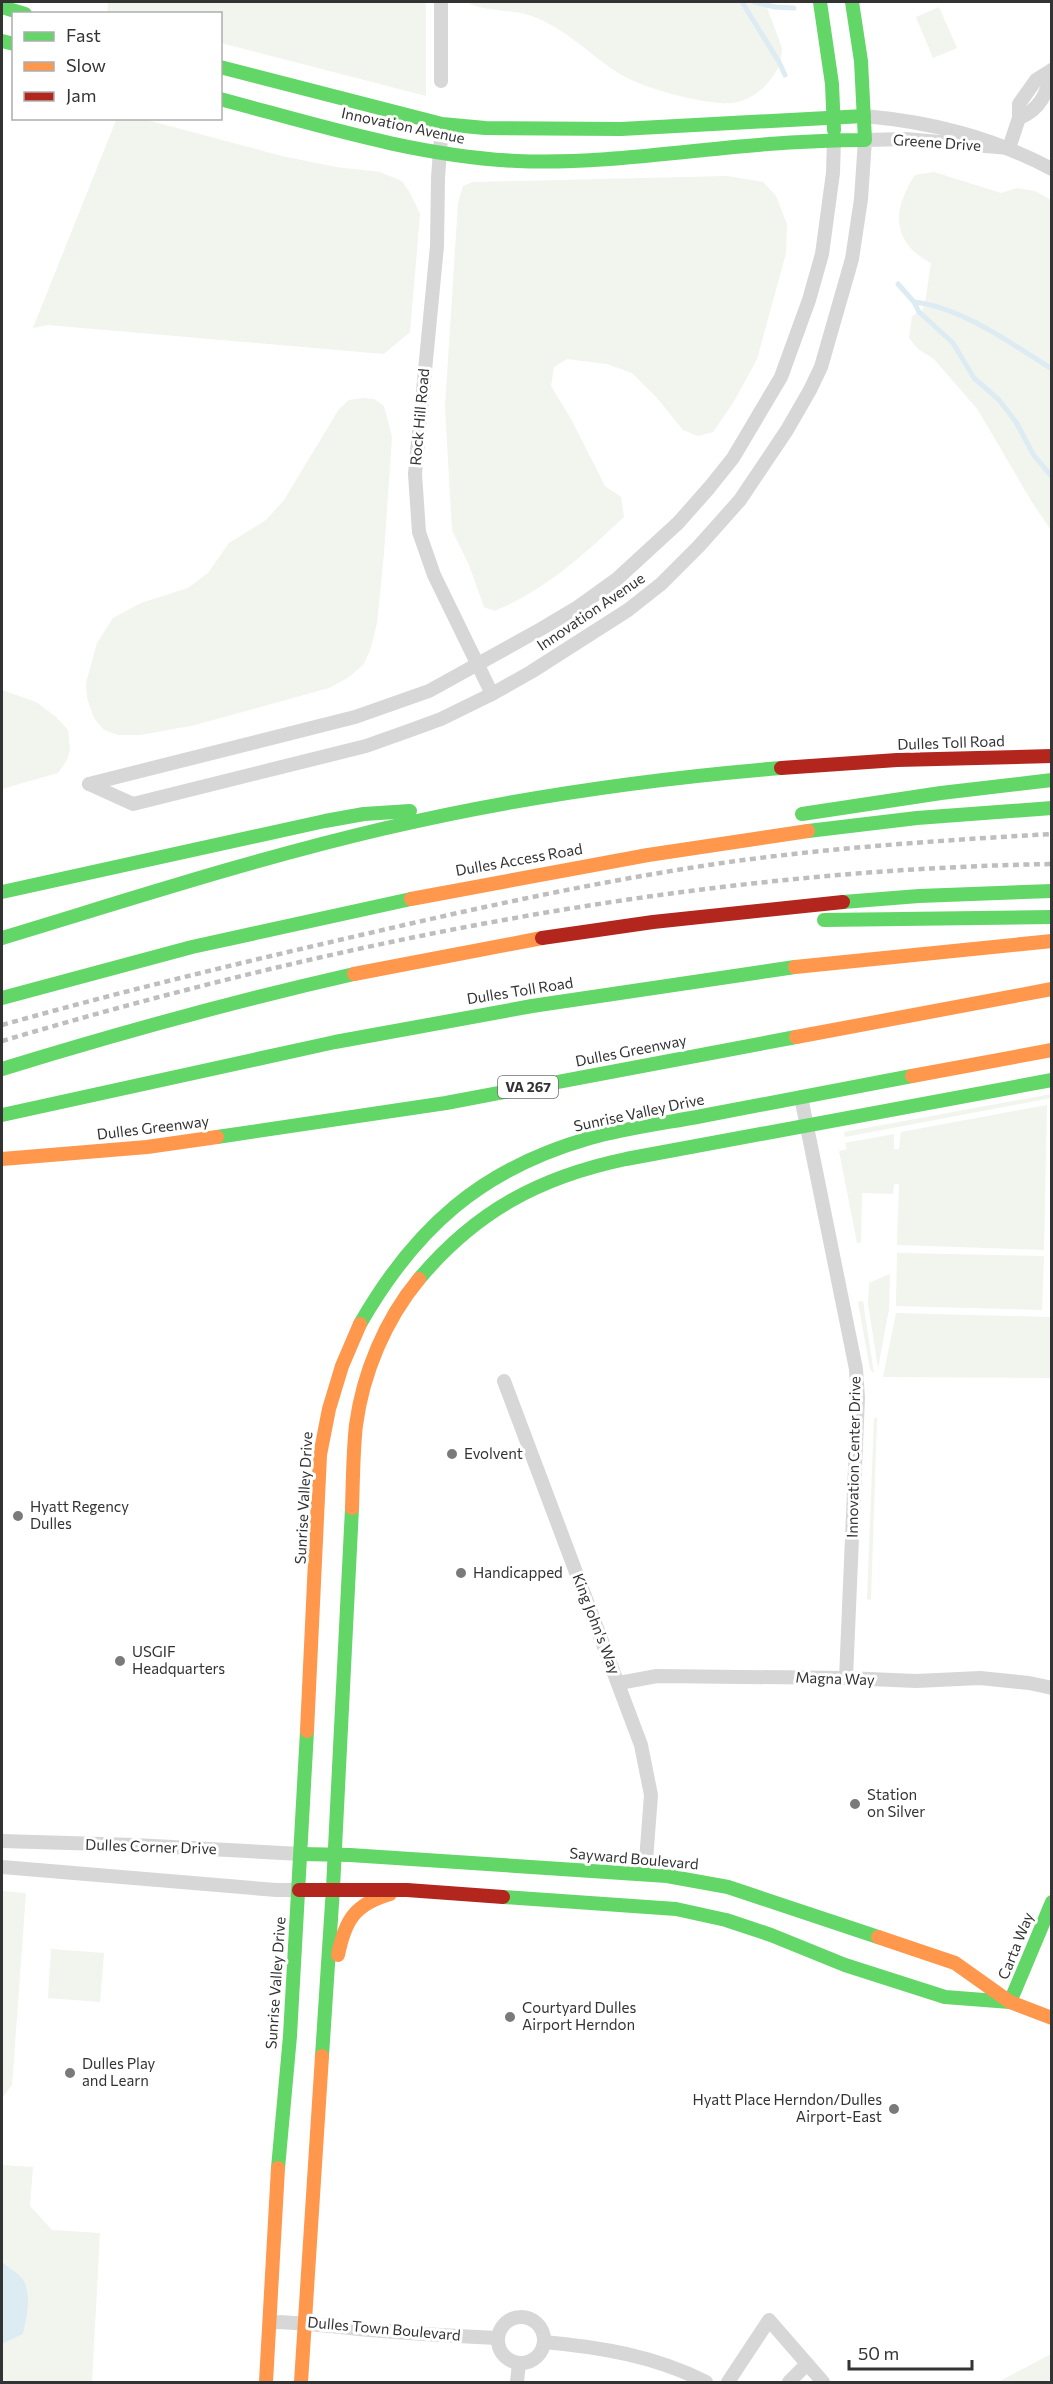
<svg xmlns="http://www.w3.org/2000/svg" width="1053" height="2384" font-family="Commissioner,sans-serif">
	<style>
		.green { fill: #f1f5ed }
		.water { fill: #ddebf3 }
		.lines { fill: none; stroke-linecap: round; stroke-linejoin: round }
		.stream { stroke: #ddebf3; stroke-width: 5 }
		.street { stroke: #d7d7d7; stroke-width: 14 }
		.fast { stroke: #63d668; stroke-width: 14 }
		.slow { stroke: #ff974d; stroke-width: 14 }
		.jam { stroke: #b3261e; stroke-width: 14 }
		.rail { stroke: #bebebe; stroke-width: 4.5; stroke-dasharray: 6 4.5; stroke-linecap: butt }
		.poi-dot { fill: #7a7a7a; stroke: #fff; stroke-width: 2 }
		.labels { text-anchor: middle; stroke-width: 6; stroke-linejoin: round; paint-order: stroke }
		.shield { fill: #fff; stroke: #707070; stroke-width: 1.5 }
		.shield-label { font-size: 14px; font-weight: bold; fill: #333 }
		.street-label { font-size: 15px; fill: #333; stroke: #fff }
		.poi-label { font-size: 15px; fill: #333; stroke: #fff; text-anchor: start }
	</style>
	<rect width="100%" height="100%" fill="#fff"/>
	<!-- green -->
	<g class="green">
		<polygon points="108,2 426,2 426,96 221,43 220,14 107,13"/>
		<path d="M 467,2 L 765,2 L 782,48 C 782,65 774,77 763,88 C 754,96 742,103 730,103 C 705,105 642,88 620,74 C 591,56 570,32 537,18 C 516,8 484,13 467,2 Z"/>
		<polygon points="939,7 957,48 933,58 916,17"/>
		<polygon points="117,118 143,119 282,156 336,167 380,172 402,181 410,193 420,214 410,332 384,354 48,325 33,328"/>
		<path d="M 934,172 L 1001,193 L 1017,188 L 1035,191 L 1051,200 L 1051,530 L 1033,504 L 978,410 L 934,359 L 918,349 L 909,338 L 912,316 L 923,309 L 925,303 L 931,263 C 891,242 892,210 915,175 Z"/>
		<path d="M 727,176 L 763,182 L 776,196 L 787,224 L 786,253 L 757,359 L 733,403 L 713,432 L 698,436 L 683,430 L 657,398 L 632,373 L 607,364 L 567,359 L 554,367 L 551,386 L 571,419 L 605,486 L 621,497 L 624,517 C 582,556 548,588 495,611 L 484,607 L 469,565 L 452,530 L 445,407 L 458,203 L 463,186 L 473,182 Z"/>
		<polygon points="363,398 374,399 384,406 392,437 384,553 377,623 370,651 363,665 349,677 329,688 195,725 141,735 118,735 104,730 94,718 87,698 86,683 97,643 113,618 141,603 188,588 208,573 229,543 266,520 284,500 339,409 349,400"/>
		<polygon points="2,690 36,702 56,717 68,730 70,750 67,760 58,773 2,789"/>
		<polygon points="1051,1094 1051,1098 845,1137 844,1132"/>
		<polygon points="1047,1105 1044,1250 897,1245 899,1184 894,1184 893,1194 862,1193 861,1243 857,1243 839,1151 847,1149 845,1143 894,1134 894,1149 899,1149 901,1132"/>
		<polygon points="897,1253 1044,1256 1042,1310 896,1306"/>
		<polygon points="890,1274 889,1309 878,1368 868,1304 869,1283"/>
		<polygon points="863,1301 874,1374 870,1369 858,1302"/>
		<polygon points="896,1313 1051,1317 1051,1378 883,1377"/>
		<polygon points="874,1418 877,1418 871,1600 867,1599"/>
		<polygon points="2,1891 26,1893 12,2085 2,2098"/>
		<polygon points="51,1949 104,1953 100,2002 48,1998"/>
		<path d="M 2,2165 L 33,2167 L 30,2206 L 52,2230 L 100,2233 L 92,2382 L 2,2382 L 2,2344 L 23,2334 C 27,2320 33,2289 21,2277 C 16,2271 7,2267 2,2262 Z"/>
		<polygon points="1051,2354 1051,2382 998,2382"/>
	</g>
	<!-- water -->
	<path class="water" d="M 2,2262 C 7,2267 16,2271 21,2277 C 33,2289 27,2319 23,2334 L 2,2344 Z"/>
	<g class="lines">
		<!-- stream -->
		<g class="stream">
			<polyline points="742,2 779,62 785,75"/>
			<polyline points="754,2 775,7 794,8"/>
			<polyline points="898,284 914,302 919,312 953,343 974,378 999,400 1016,422 1033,454 1052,477"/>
			<path d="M 914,302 C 961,307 1012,344 1052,369"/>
		</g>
		<!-- street -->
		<g class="street">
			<polyline points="441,81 441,2"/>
			<path d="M 864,116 C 932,122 991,137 1052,169"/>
			<path d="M 1019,118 C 1041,109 1047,93 1052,70"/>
			<polyline points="442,124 438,178 437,246 415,474 419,532 434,575 492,694"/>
			<polyline points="1009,148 1019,118 1019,104 1036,80 1052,70"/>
			<polyline points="89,784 133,804 366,746 411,730 441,719 492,694 531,672 628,610 661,584 699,546 740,500 787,430 810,390 821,367 852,259 861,199 865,140 905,139 1009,148"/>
			<polyline points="89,784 355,717 429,691 541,629 578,607 617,579 678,523 709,488 733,458 781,377 809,300 822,254 833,173 834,139"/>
			<polyline points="801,1097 856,1369 858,1398 846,1678"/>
			<polyline points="504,1381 641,1745 651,1795 645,1874"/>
			<polyline points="619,1683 657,1676 846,1678 916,1681 980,1678 1029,1683 1052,1688"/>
			<polyline points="2,1841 135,1845 301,1854"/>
			<polyline points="2,1867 276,1890 299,1890"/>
			<circle cx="521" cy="2340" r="23"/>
			<path d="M 270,2322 C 300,2322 328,2326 358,2329 C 404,2333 451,2336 497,2338"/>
			<path d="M 544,2342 C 600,2347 655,2356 706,2382"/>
			<polyline points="517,2382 519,2363"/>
			<polyline points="728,2382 769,2320 823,2382"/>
			<polyline points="789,2382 807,2364"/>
		</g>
		<!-- fast -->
		<g class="fast">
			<polyline points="820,2 832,84 834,130"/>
			<polyline points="2,7 25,14"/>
			<polyline points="2,41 14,44"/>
			<polyline points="220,67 442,124 485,128 621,129 864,116"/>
			<path d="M 220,99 C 318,125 415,156 517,161 C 589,164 662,154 734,147 C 777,143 821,140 865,140 L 861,61 L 852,2"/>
			<polyline points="802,814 941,793 1052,780"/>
			<polyline points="808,831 917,818 1052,808"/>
			<polyline points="2,892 325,821 364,814 410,811"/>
			<polyline points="843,902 919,896 1052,891"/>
			<polyline points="824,920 1052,917"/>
			<path d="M 2,938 C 128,900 254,859 382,829 C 513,798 647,779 781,768"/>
			<polyline points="2,998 192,947 411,899"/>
			<path d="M 2,1069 C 119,1033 235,1001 354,974"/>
			<polyline points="2,1115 335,1042 532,1006 795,967"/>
			<polyline points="217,1137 446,1103 796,1037"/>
			<path d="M 419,1279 C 476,1211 540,1177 626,1159 L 1052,1080"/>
			<path d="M 360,1324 C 415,1228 481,1169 590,1138 C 626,1128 665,1123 702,1116 C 772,1103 842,1090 912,1076"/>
			<polyline points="301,1854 350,1855 667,1876 728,1887 878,1937"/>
			<polyline points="503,1897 676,1909 726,1920 771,1935 845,1965 945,1997 1010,2002"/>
			<polyline points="1010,2002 1052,1902"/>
			<polyline points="322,2056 333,1888 352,1508"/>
			<polyline points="278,2168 290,2036 307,1731"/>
		</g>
		<!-- slow -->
		<g class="slow">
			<polyline points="411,899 648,855 808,831"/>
			<polyline points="795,967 1052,941"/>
			<polyline points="354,974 542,938"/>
			<polyline points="796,1037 1052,989"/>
			<polyline points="912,1076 1052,1050"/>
			<polyline points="2,1159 147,1147 217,1137"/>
			<path d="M 352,1508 C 353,1481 353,1452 356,1425 C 363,1373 385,1320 419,1279"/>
			<polyline points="307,1731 320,1455 329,1409 342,1366 360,1324"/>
			<polyline points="878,1937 955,1963 1010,2002 1052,2018"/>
			<path d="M 338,1955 C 345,1920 355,1904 390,1894"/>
			<polyline points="266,2382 278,2168"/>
			<polyline points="301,2382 322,2056"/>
		</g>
		<!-- jam -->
		<g class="jam">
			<polyline points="781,768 897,760 1052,756"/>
			<polyline points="542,938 653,922 843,902"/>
			<polyline points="299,1890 407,1890 503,1897"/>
		</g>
		<!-- rail -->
		<g class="rail">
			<path d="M 2,1025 C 112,994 223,967 335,941 C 468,910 601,880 736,861 C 840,847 946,840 1052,834"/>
			<path d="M 2,1041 C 343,940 695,870 1052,864"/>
		</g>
	</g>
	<!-- markers -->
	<g class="poi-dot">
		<circle cx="452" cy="1454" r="6"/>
		<circle cx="18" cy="1516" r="6"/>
		<circle cx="461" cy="1573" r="6"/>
		<circle cx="120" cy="1661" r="6"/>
		<circle cx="855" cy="1804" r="6"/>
		<circle cx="510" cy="2017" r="6"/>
		<circle cx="70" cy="2073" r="6"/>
		<circle cx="894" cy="2109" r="6"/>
	</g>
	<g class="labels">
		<!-- shield labels -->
		<rect class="shield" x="498" y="1076" width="60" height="22" rx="4.5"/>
		<g class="shield-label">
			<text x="528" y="1092">VA 267</text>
		</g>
		<!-- street labels -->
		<g class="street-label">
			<text transform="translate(403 126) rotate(12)" y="5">Innovation Avenue</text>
			<text transform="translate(937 143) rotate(4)" y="5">Greene Drive</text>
			<text transform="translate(420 417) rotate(-85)" y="5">Rock Hill Road</text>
			<text transform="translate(591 612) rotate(-34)" y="5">Innovation Avenue</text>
			<text transform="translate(951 743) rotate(-2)" y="5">Dulles Toll Road</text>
			<text transform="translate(519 860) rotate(-10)" y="5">Dulles Access Road</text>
			<text transform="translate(520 991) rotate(-9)" y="5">Dulles Toll Road</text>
			<text transform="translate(631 1051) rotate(-11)" y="5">Dulles Greenway</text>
			<text transform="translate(639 1113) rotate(-12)" y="5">Sunrise Valley Drive</text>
			<text transform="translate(153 1128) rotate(-7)" y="5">Dulles Greenway</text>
			<text transform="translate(854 1457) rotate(-89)" y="5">Innovation Center Drive</text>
			<text transform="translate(304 1498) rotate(-87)" y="5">Sunrise Valley Drive</text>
			<text transform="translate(596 1624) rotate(69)" y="5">King John's Way</text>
			<text transform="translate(835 1679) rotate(2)" y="5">Magna Way</text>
			<text transform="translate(151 1847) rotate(2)" y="5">Dulles Corner Drive</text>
			<text transform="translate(634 1859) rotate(5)" y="5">Sayward Boulevard</text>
			<text transform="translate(1016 1946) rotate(-68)" y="5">Carta Way</text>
			<text transform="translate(276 1983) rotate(-86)" y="5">Sunrise Valley Drive</text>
			<text transform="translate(384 2329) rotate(5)" y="5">Dulles Town Boulevard</text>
		</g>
		<!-- poi labels -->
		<g class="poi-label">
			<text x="464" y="1459">Evolvent</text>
			<text x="30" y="1512">Hyatt Regency<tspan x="30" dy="17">Dulles</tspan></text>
			<text x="473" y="1578">Handicapped</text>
			<text x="132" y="1657">USGIF<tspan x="132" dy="17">Headquarters</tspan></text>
			<text x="867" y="1800">Station<tspan x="867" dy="17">on Silver</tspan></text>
			<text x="522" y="2013">Courtyard Dulles<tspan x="522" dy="17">Airport Herndon</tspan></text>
			<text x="82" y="2069">Dulles Play<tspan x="82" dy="17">and Learn</tspan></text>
			<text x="882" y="2105" text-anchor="end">Hyatt Place Herndon/Dulles<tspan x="882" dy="17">Airport-East</tspan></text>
		</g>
	</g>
	<!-- border -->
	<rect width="1053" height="2384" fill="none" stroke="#333333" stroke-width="6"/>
	<!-- legend -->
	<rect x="12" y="12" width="210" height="108" fill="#ffffff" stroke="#adadad" stroke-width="1.5"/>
	<rect x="24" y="32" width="30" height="9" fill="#63d668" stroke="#adadad" stroke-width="1.5"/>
	<text x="66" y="42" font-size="18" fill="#333333">Fast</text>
	<rect x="24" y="62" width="30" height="9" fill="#ff974d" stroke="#adadad" stroke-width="1.5"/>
	<text x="66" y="72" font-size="18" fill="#333333">Slow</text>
	<rect x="24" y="92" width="30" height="9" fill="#b3261e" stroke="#adadad" stroke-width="1.5"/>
	<text x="66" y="102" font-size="18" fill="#333333">Jam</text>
	<!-- scale -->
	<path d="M849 2360v9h123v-9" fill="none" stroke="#333333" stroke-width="3"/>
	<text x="858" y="2360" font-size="18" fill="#333333" stroke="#ffffff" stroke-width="4.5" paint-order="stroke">50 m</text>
</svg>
